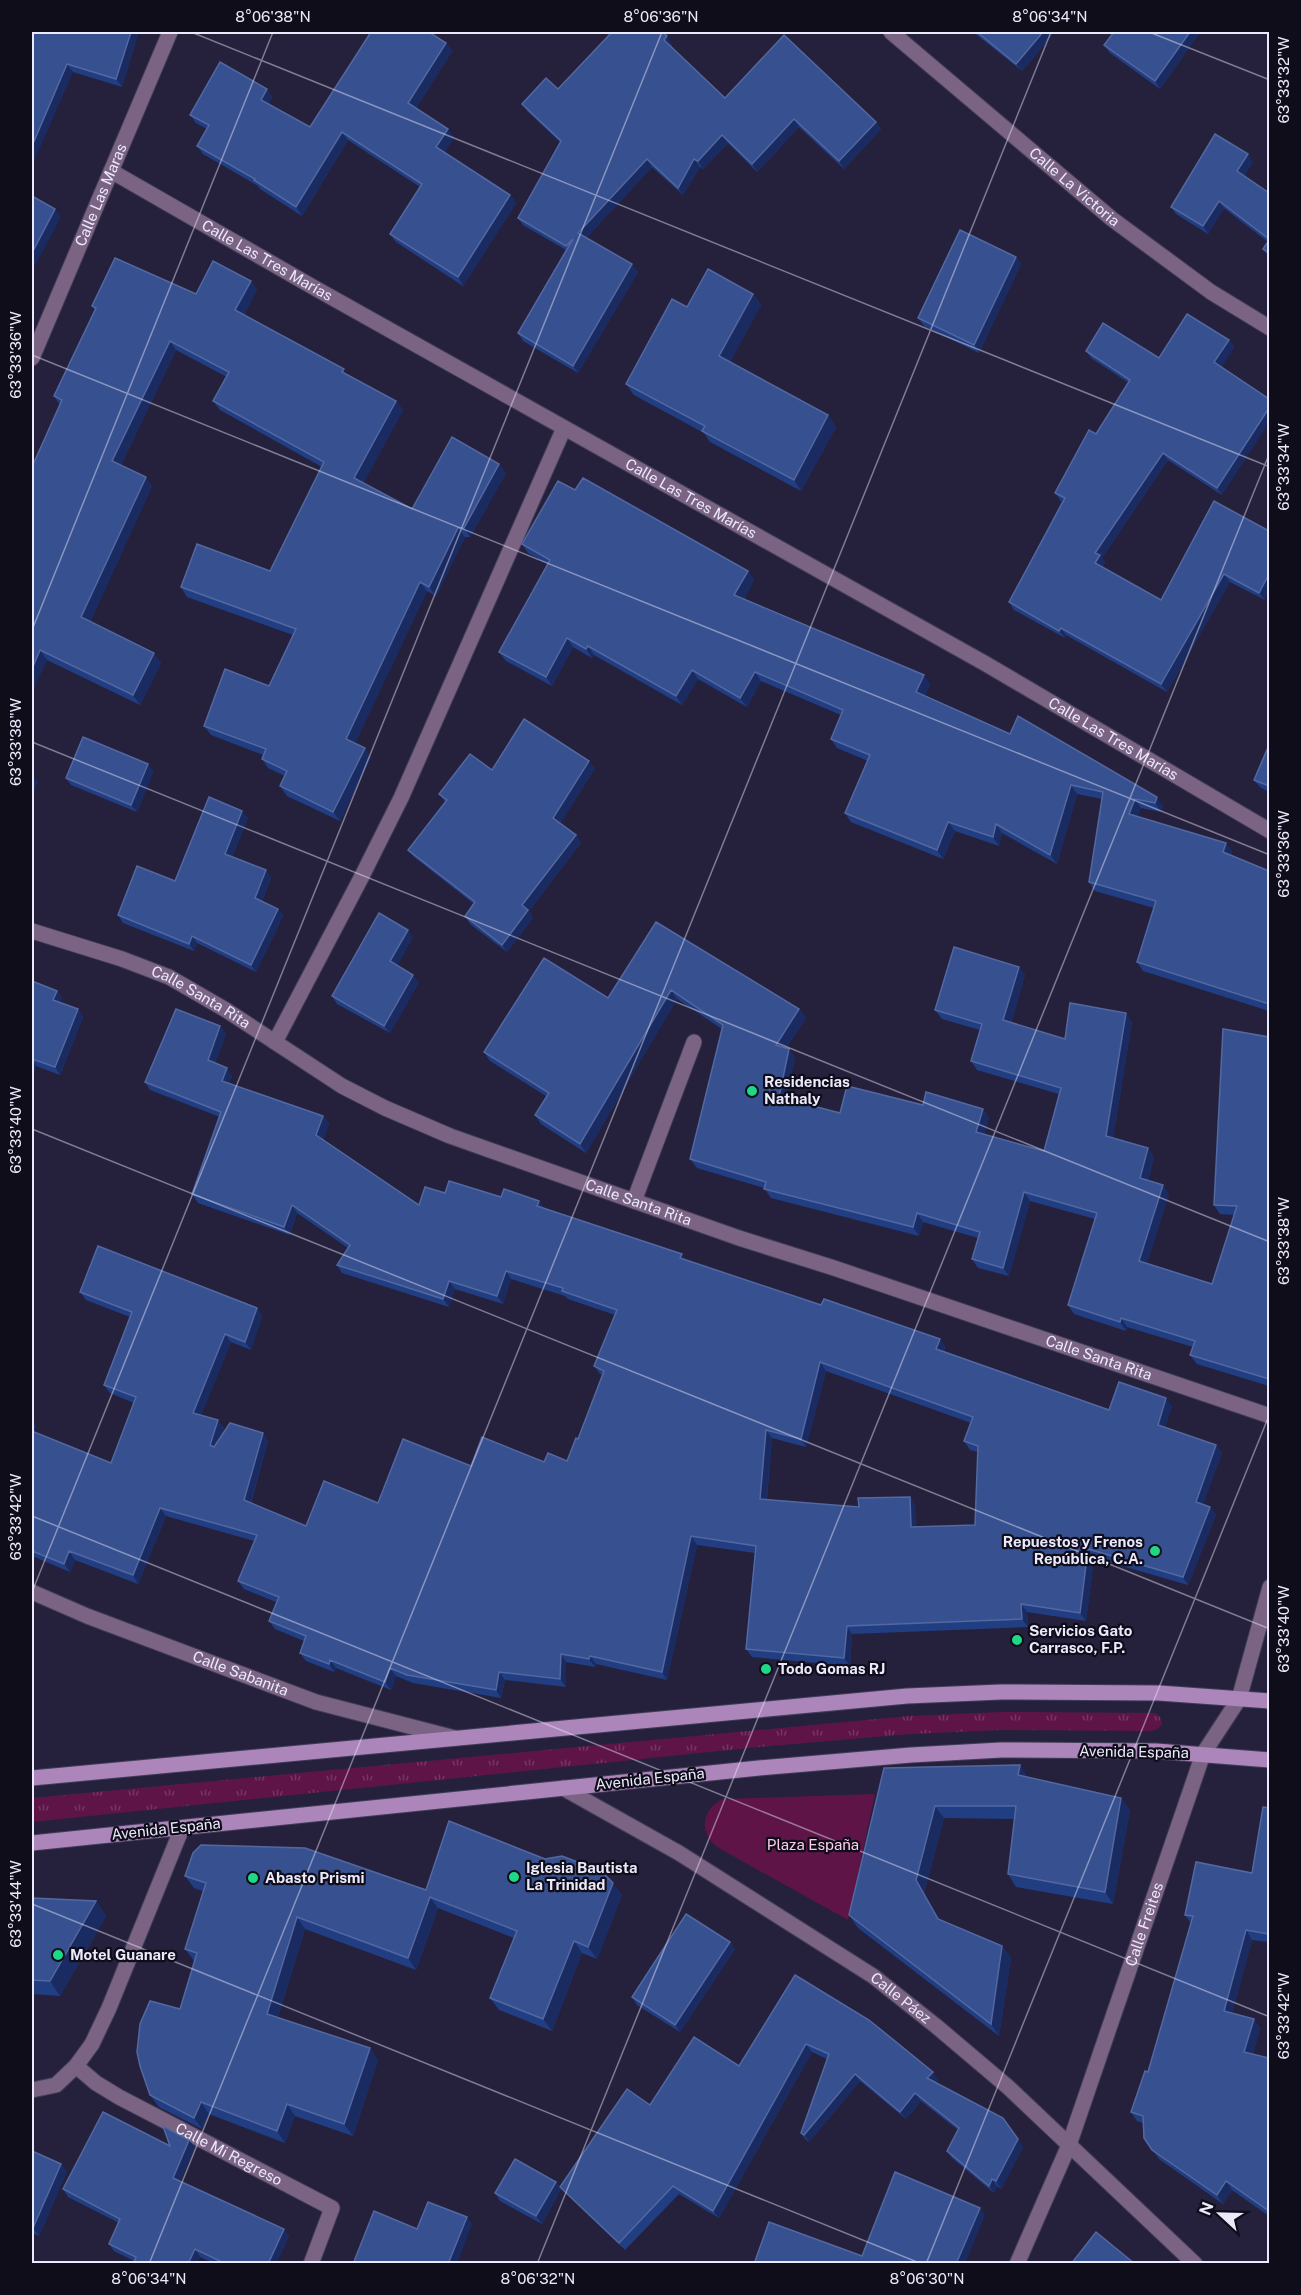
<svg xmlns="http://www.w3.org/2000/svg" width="1301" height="2295" font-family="'Public Sans',sans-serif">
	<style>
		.grass { fill: url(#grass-tufts) }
		.park { fill: #5e1447 }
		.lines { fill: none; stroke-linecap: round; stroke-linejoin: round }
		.lane-casing { stroke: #413d57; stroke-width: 17 }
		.street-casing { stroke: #413d57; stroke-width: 17 }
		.secondary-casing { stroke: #413d57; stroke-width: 17 }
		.lane { stroke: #7b6384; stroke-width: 15 }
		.street { stroke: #7b6384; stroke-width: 15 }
		.secondary { stroke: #ac85ba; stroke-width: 15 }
		.wall { fill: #213e83; fill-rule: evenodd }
		.shaded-wall { fill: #1a2b61 }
		.building { fill: #375090; stroke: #5368a1; stroke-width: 1.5; fill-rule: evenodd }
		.ticks { fill: none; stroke: #ebe9fc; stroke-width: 1.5; stroke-opacity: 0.45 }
		.poi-dot { fill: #1fd887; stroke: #0e0d19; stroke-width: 2 }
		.labels { text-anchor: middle; stroke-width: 4.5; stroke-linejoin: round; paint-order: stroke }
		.street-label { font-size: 15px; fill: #ebe9fc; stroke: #0e0d19 }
		.poi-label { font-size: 15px; font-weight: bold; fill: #ebe9fc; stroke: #0e0d19; text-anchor: start }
		.park-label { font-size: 15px; fill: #fccce7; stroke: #0e0d19 }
		.neatline { fill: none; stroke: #ebe9fc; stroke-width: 2 }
		.ticks-label { font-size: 15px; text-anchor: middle; fill: #ebe9fc }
	</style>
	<defs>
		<pattern id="grass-tufts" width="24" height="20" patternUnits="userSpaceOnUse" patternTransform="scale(1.5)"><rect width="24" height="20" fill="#5e1447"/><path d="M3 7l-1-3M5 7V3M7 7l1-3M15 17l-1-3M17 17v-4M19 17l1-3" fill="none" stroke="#753662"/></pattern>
	</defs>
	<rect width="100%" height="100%" fill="#25213c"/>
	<!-- grass -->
	<polygon class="grass" points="1001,1712 1155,1713 1160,1717 1162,1724 1158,1729 1151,1731 1001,1730 910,1734 758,1747 32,1822 32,1798 909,1716"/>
	<!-- park -->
	<path class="park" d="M 875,1794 L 848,1920 L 717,1847 C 698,1832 702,1809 723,1799 Z"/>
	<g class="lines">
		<!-- lane casing -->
		<g class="lane-casing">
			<polyline id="lane" points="634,1201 694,1042"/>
		</g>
		<!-- street casing -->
		<g class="street-casing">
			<g id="street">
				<path id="s1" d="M 891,32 L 1112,219 L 1211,292 L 1270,328"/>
				<path id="s2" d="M 111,171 L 313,287 L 986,664 L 1270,831"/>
				<path id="s3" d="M 32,358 L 170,32"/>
				<path id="s4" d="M 32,931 L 122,959 L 169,977 L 226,1010 L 342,1086 L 385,1108 L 450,1136 L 739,1238 L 834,1268 L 1270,1416"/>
				<polyline points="275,1042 361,878 401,798 564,428"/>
				<path id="s5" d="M 32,1592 L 87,1616 L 316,1702 L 455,1738"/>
				<path id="s6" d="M 563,1788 L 679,1853 L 873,1976 L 936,2026 L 1008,2087 L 1195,2264"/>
				<path id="s7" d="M 76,2066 L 96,2083 L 119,2097 L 332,2208 L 311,2264"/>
				<polyline points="32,2090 56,2085 76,2066 92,2044 109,2008 182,1828"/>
				<path id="s8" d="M 1017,2264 L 1069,2145 L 1203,1754 L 1239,1699 L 1270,1587"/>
			</g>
		</g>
		<!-- secondary casing -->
		<g class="secondary-casing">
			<g id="secondary">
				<polyline points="32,1778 907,1696 1001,1692 1159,1693 1270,1701"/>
				<polyline points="32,1843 759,1768 911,1755 1001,1750 1156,1751 1270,1760"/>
			</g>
		</g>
		<!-- lane -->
		<use href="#lane" class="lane"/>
		<!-- street -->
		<use href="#street" class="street"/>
		<!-- secondary -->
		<use href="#secondary" class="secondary"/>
	</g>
	<!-- wall -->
	<g class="wall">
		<polygon points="32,32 136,32 138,34 122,87 73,72"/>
		<polygon points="973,32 1055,32 1022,71"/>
		<polygon points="1114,32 1200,32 1160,89 1110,53 1104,45"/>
		<polygon points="446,43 452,51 416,108 454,137 444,153 510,195 516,203 463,286 396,242 390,234 420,187 348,140 302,216 260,189 258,186 203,154 197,146 207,129 196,123 190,115 267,89 272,97 269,104 310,127"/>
		<polygon points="672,44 671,46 725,98 876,122 881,129 844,169 799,127 757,172 728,143 703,169 700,167 683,195 652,167 586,238 638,272 578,373 523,341 518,333 566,250 523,225 518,218 560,142 528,112 522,104"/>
		<polygon points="1253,162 1244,176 1269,193 1269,257 1263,249 1268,242 1224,208 1208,234 1176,214 1171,207"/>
		<polygon points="1016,257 1021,264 979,353 924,326 918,318"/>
		<polygon points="251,281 257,290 244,315 347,374 396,401 403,410 363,483 412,509 506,473 470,537 465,537 436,596 427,591 355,743 371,757 340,821 287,796 280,786 285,776 268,768 262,759 263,755 211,735 204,726 269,686 293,635 187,597 181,587 270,571 322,467 220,410 213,401 227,377 176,350 121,465 152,486 90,622 161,663 140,705 47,660 33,689 32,688 32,467 60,405 54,396 95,311 92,306 196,294"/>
		<polygon points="753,294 761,305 730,362 828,415 836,427 801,491 710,442 704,433 634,395 626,384 687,307"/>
		<polygon points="1229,340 1234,347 1221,367 1222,495 1168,460 1102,558 1105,562 1103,567 1161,600 1214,501 1265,600 1230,582 1167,692 1066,635 1065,638 1014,610 1009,602 1062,501 1061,501 1055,493 1096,434 1129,383 1091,358 1086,351 1159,358"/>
		<polygon points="575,490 748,571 754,580 744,599 930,684 925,696 1163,806 1161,812 1141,808 1137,816 1226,843 1232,852 1231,856 1269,871 1269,1011 1143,971 1137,962 1154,908 1095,891 1089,882 1102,799 1077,794 1057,864 1002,833 999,846 955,831 943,859 851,822 845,813 868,761 837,748 831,739 841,715 761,681 747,707 698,679 682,705 594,655 592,658 573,647 552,686 506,661 499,652 548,564 528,553 522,544"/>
		<polygon points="1269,745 1269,792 1260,787 1254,780"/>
		<polygon points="148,764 153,772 137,812 71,785 66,778"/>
		<polygon points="595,768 560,823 576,835 581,843 529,911 533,918 507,952 470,924 465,916 474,904 414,857 408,850 445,802 439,794 492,770"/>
		<polygon points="248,818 232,857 266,870 271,878 262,901 278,909 283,916 256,972 197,943 194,951 123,923 118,915 175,881"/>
		<polygon points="656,922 799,1009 806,1018 786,1048 789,1049 795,1058 786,1099 840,1113 923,1105 983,1109 989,1118 984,1135 1044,1151 1059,1094 977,1070 971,1061 980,1030 942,1019 935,1010 1019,967 1025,975 1011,1023 1065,1039 1132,1022 1113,1138 1148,1148 1154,1157 1148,1181 1169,1194 1147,1263 1212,1284 1234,1215 1220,1214 1214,1205 1269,1037 1269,1386 1197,1364 1190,1355 1193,1347 1127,1327 1126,1331 1074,1314 1068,1305 1095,1219 1030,1201 1009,1276 978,1268 972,1259 978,1238 923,1222 919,1236 771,1198 764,1188 697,1168 690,1159 722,1029 677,999 586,1153 541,1124 535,1115 546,1096 490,1061 484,1052 608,998"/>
		<polygon points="413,937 397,965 419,982 390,1033 337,1004 332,996"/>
		<polygon points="32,981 57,991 62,998 60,1003 78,1009 83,1017 60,1075 36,1066 32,1078"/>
		<path d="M 220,1026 L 226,1034 L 215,1063 L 232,1076 L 229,1083 L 323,1116 L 329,1124 L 323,1140 L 419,1205 L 445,1193 L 539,1201 L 544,1208 L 687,1260 L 821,1305 L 940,1339 L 945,1347 L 944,1351 L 1109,1410 L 1172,1406 L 1165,1427 L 1216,1445 L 1222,1453 L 1203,1504 L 1210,1507 L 1216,1515 L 1188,1585 L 1094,1558 L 1086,1621 L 1027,1612 L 1028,1627 L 852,1634 L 850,1666 L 752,1657 L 746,1649 L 755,1553 L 697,1545 L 667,1680 L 596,1664 L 595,1667 L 566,1662 L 566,1687 L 505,1680 L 501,1698 L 413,1683 L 396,1676 L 391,1690 L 336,1668 L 334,1672 L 306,1661 L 300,1653 L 304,1641 L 275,1629 L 269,1621 L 276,1602 L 244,1589 L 238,1581 L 254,1541 L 166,1516 L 138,1584 L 75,1560 L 70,1572 L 32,1556 L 32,1419 L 36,1426 L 34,1432 L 111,1463 L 134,1403 L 110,1393 L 104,1385 L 130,1317 L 86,1300 L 80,1292 L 257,1308 L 262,1316 L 251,1350 L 231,1342 L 201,1415 L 224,1428 L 221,1436 L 263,1433 L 268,1441 L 251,1503 L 306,1526 L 378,1503 L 471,1466 L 567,1461 L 578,1439 L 603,1375 L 600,1374 L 594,1366 L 615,1315 L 568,1299 L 565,1296 L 511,1279 L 503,1304 L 455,1289 L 449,1307 L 342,1273 L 337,1265 L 348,1248 L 297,1213 L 290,1235 L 198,1203 L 192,1194 L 220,1117 L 150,1090 L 145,1082 ZM 826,1371 L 971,1423 L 964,1441 L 970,1450 L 978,1452 L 975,1525 L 916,1527 L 915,1505 L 910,1497 L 859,1507 L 767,1500 L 772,1438 L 806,1447 Z"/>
		<polygon points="884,1768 1028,1777 1121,1798 1130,1810 1113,1904 1016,1887 1008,1874 1014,1819 944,1818 924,1893 940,1920 1002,1946 1011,1958 999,2036 858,1928 849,1915"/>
		<polygon points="1269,1808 1269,1942 1252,1940 1232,2013 1260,2028 1253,2054 1269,2058 1269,2216 1232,2190 1223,2204 1159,2159 1144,2138 1143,2123 1137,2121 1131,2112 1148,2072 1191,1923 1185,1915 1252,1873"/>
		<polygon points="185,1876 426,1890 622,1895 597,1959 582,1953 552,2031 499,2010 490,1998 514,1938 438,1908 416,1970 305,1929 278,2017 378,2060 353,2136 295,2116 285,2143 209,2114 202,2129 159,2107 150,2095 180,2009 195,1962 185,1949 203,1891 194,1888"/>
		<polygon points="32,1898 96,1901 106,1916 60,1996 32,1994"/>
		<polygon points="730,1942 735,1949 680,2032 637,2005 632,1997"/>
		<polygon points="795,1975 938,2080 935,2083 1023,2147 1001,2189 997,2186 994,2193 952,2158 947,2151 958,2130 921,2101 906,2119 860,2081 809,2142 806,2140 801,2133 827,2059 812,2052 719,2218 679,2194 625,2250 566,2194 560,2187 650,2105 739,2066"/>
		<polygon points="170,2146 195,2147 180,2181 289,2236 276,2264 215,2264 200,2257 197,2264 133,2264 134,2261 114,2251 109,2244 119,2223 68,2197 63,2189"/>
		<polygon points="32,2151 67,2171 39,2236 32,2233"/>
		<polygon points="556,2182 561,2189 542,2224 500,2201 495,2193"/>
	</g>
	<!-- shaded-wall -->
	<g class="shaded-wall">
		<polygon points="131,32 136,32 138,34 122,87 116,79"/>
		<polygon points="1043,32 1055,32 1022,71 1016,64"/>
		<polygon points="1190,32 1200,32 1160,89 1155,81"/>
		<polygon points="667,36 672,44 669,47 664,40"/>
		<polygon points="446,43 452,51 414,112 408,103"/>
		<polygon points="67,64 73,72 32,166 32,146"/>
		<polygon points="267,89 272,97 267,108 261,100"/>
		<polygon points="794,119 799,127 757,172 752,164"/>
		<polygon points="876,122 881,129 844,169 839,161"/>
		<polygon points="448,129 454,137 442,156 436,147"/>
		<polygon points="342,132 348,140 302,216 296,207"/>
		<polygon points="722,135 728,143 703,169 698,161"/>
		<polygon points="1248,154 1253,162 1243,179 1237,171"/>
		<polygon points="647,159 652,167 584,240 578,233"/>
		<polygon points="694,159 700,167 683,195 678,188"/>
		<polygon points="510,195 516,203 463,286 458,277"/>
		<polygon points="1219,201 1224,208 1208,234 1203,226"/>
		<polygon points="55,209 61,217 32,271 32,253"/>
		<polygon points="1016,257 1021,264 979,353 974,345"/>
		<polygon points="632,264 638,272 578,373 573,366"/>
		<polygon points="251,281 257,290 242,319 235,310"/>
		<polygon points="753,294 761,305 727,368 719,356"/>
		<polygon points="1229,340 1234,347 1220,370 1214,362"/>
		<polygon points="170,341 176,350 118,471 112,461"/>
		<polygon points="396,401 403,410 361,488 354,478"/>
		<polygon points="1269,408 1269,423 1222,495 1217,488"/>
		<polygon points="828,415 836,427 801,491 794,480"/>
		<polygon points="1163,453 1168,460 1102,558 1105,562 1101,571 1095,563 1095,553"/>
		<polygon points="499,464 506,473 470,537 464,528"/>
		<polygon points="146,477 152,486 88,627 81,617"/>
		<polygon points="458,528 465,537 436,596 429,587"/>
		<polygon points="748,571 754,580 741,604 734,595"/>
		<polygon points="1224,574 1230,582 1167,692 1161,684"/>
		<polygon points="1269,574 1269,591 1265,600 1259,593"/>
		<polygon points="420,582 427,591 353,748 346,739"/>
		<polygon points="1061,628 1066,635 1065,638 1059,631"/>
		<polygon points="567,638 573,647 552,686 546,677"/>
		<polygon points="588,646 594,655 592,658 586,649"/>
		<polygon points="40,650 47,660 33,689 32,686 32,669"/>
		<polygon points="154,653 161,663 140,705 133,695"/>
		<polygon points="692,670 698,679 682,705 676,696"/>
		<polygon points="755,672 761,681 747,707 740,698"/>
		<polygon points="924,675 930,684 923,701 916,692"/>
		<polygon points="365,748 371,757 340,821 333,812"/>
		<polygon points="589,761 595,768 559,826 553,818"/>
		<polygon points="148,764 153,772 137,812 131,805"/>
		<polygon points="32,774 38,782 32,796"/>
		<polygon points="1071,785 1077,794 1057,864 1050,855"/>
		<polygon points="1157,797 1163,806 1161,812 1155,803"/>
		<polygon points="1135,799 1141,808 1135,823 1129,814"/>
		<polygon points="242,811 248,818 230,861 225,854"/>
		<polygon points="948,822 955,831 943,859 937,850"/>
		<polygon points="996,824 1002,833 999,846 993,837"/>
		<polygon points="576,835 581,843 529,911 533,918 507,952 502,945 522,905"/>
		<polygon points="1226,843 1232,852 1229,861 1223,852"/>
		<polygon points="266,870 271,878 260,905 255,898"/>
		<polygon points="278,909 283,916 256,972 251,965"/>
		<polygon points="408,930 413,937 395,969 390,961"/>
		<polygon points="192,936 197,943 194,951 189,944"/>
		<polygon points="1019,967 1025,975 1009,1029 1003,1020"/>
		<polygon points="413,975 419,982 390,1033 384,1026"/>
		<polygon points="671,990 677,999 586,1153 580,1144"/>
		<polygon points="57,991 62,998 59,1007 53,1000"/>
		<polygon points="78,1009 83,1017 60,1075 55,1067"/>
		<polygon points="799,1009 806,1018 782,1054 776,1045"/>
		<polygon points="1126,1013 1132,1022 1112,1145 1106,1136"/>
		<polygon points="220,1026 226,1034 213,1068 208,1060"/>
		<polygon points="789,1049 795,1058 785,1106 779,1097"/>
		<polygon points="32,1059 36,1066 32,1078"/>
		<polygon points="227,1068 232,1076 227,1089 222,1081"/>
		<polygon points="983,1109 989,1118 982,1141 976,1132"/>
		<polygon points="323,1116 329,1124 322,1143 316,1135"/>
		<polygon points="1148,1148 1154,1157 1146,1187 1140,1178"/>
		<polygon points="1163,1185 1169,1194 1145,1270 1139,1261"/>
		<polygon points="1024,1192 1030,1201 1009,1276 1003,1268"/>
		<polygon points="539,1201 545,1209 537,1206"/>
		<polygon points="292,1205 297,1213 290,1235 284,1227"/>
		<polygon points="917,1213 923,1222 919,1236 913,1227"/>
		<polygon points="682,1254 688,1262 680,1258"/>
		<polygon points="506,1271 511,1279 503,1304 497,1296"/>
		<polygon points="449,1281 455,1289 449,1307 443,1299"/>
		<polygon points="257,1308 262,1316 251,1350 245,1342"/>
		<polygon points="1121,1318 1127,1327 1126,1331 1120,1322"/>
		<polygon points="225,1334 231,1342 199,1421 193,1413"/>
		<polygon points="940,1339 945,1347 942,1357 936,1349"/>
		<polygon points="820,1362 826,1371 806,1447 801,1439"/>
		<polygon points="1166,1398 1172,1406 1163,1433 1158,1425"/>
		<polygon points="32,1419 36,1426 32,1437"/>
		<polygon points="218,1420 224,1428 216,1453 210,1445"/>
		<polygon points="766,1430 772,1438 766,1507 760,1499"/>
		<polygon points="263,1433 268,1441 249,1508 244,1500"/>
		<polygon points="1216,1445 1222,1453 1201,1510 1196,1502"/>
		<polygon points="910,1497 915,1505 916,1535 911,1527"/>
		<polygon points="1210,1507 1216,1515 1188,1585 1183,1577"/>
		<polygon points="160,1508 166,1516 138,1584 133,1575"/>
		<polygon points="691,1536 697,1545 667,1680 662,1672"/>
		<polygon points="1088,1549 1094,1558 1086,1621 1080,1613"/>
		<polygon points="69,1551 75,1560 70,1572 64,1564"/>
		<polygon points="1021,1604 1027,1612 1028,1627 1022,1619"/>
		<polygon points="847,1626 852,1634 850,1666 844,1658"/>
		<polygon points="561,1654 566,1662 566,1687 560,1679"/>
		<polygon points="590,1656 596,1664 595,1667 589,1659"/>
		<polygon points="330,1660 336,1668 334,1672 329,1664"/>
		<polygon points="390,1668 396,1676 391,1690 385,1682"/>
		<polygon points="499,1672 505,1680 501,1698 496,1690"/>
		<polygon points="1020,1765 1028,1777 1018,1775"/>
		<polygon points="1121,1798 1130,1810 1113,1904 1105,1892"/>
		<polygon points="935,1806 944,1818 924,1893 946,1932 938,1919 916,1880"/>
		<polygon points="613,1883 622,1895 597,1959 588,1947"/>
		<polygon points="430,1897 438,1908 416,1970 408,1958"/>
		<polygon points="96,1901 106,1916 60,1996 50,1981"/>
		<polygon points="297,1917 305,1929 275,2026 267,2014"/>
		<polygon points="1246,1930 1252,1940 1230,2020 1224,2011"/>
		<polygon points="574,1941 582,1953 552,2031 543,2019"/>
		<polygon points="730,1942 735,1949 680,2032 675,2025"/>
		<polygon points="1002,1946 1011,1958 999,2036 991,2024"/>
		<polygon points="1254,2019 1260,2028 1251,2061 1244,2052"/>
		<polygon points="806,2044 812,2052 719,2218 713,2211"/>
		<polygon points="370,2048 378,2060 353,2136 344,2124"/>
		<polygon points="933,2072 938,2080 933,2086 927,2078"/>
		<polygon points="855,2074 860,2081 809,2142 804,2135"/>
		<polygon points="915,2093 921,2101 906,2119 900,2112"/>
		<polygon points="201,2102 209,2114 202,2129 194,2118"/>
		<polygon points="287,2104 295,2116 285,2143 277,2131"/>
		<polygon points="1018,2139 1023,2147 1001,2189 996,2181"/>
		<polygon points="189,2140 195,2147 178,2185 173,2178"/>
		<polygon points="61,2164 67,2171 39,2236 33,2228"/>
		<polygon points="992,2179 997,2186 994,2193 989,2186"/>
		<polygon points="1226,2181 1232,2190 1223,2204 1217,2195"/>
		<polygon points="556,2182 561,2189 542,2224 536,2216"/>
		<polygon points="980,2208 985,2215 965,2264 956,2264"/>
		<polygon points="467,2217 472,2224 457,2264 448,2264"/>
		<polygon points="284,2229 289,2236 276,2264 268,2264"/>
		<polygon points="195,2249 200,2257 197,2264 188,2264"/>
	</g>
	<!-- building -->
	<g class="building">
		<polygon points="32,32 131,32 116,79 67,64 32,146"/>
		<polygon points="371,32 429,32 446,43 408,103 448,129 436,147 510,195 458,277 390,234 422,184 342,132 296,207 254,180 255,179 197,146 209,125 190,115 220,62 267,89 261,100 310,127"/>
		<polygon points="612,32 662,32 667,36 664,40 725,98 784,35 876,122 839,161 794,119 752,164 722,135 698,161 694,159 678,188 647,159 578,233 632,264 573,366 518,333 573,239 566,246 518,218 561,141 522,104 546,78 558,89"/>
		<polygon points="977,32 1043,32 1016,64"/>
		<polygon points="1114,32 1190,32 1155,81 1104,45"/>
		<polygon points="1215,134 1248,154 1237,171 1269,193 1269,239 1219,201 1203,226 1171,207"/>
		<polygon points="32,196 55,209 32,253"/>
		<polygon points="960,230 1016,257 974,345 918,318"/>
		<polygon points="1269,240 1269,253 1263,249"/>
		<polygon points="115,258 196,294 213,261 251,281 235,310 344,369 342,372 396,401 354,478 412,509 452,437 499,464 464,528 458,528 429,587 420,582 346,739 365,748 333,812 280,786 287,771 262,759 266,749 204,726 225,669 269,686 296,629 181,587 197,544 270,571 324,462 213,401 229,372 170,341 112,461 146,477 81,617 154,653 133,695 40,650 32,669 32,467 62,400 54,396 96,308 92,306"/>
		<polygon points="708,269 753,294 719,356 828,415 794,480 702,431 705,426 626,384 672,299 687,307"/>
		<polygon points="1187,314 1229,340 1214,362 1269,399 1269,408 1217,488 1163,453 1095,553 1100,555 1095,563 1161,600 1214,501 1269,531 1269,574 1259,593 1224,574 1161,684 1061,628 1059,631 1009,602 1065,498 1055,493 1089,430 1096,434 1130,380 1086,351 1103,323 1159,358"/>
		<polygon points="583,478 748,571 734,595 924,675 916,692 1010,734 1018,716 1157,797 1155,803 1135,799 1129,814 1226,843 1223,852 1269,871 1269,1004 1137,962 1156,901 1089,882 1103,792 1071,785 1050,855 996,824 993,837 948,822 937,850 845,813 870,755 831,739 843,710 755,672 740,698 692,670 676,696 588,646 586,649 567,638 546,677 499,652 550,560 522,544 558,481 575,490"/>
		<polygon points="524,719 589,761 553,818 576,835 522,905 528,910 502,945 465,916 475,902 408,850 447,800 439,794 470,754 492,770"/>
		<polygon points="83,737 148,764 131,805 66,778"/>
		<polygon points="1269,745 1269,786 1254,780"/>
		<polygon points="209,797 242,811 225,854 266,870 255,898 278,909 251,965 192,936 189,944 118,915 137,866 175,881"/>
		<polygon points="379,913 408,930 390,961 413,975 384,1026 332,996"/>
		<polygon points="656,922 799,1009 776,1045 789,1049 779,1097 840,1113 847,1086 923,1105 926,1092 983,1109 976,1132 1044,1151 1061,1088 971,1061 982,1024 935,1010 954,947 1019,967 1003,1020 1065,1039 1070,1003 1126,1013 1106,1136 1148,1148 1140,1178 1163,1185 1139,1261 1212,1284 1237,1206 1214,1205 1223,1029 1269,1037 1269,1379 1190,1355 1195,1341 1121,1318 1120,1322 1068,1305 1097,1213 1024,1192 1003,1268 972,1259 980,1232 917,1213 913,1227 764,1189 766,1182 690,1159 723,1025 671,990 580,1144 535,1115 549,1093 484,1052 544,958 608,998"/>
		<polygon points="32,981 57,991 53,1000 78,1009 55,1067 32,1059"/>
		<path d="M 176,1009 L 220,1026 L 208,1060 L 227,1068 L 222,1081 L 323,1116 L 316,1135 L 419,1205 L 425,1187 L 445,1193 L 449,1181 L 501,1197 L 504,1189 L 539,1201 L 537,1206 L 682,1254 L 680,1258 L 821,1305 L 824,1299 L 940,1339 L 936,1349 L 1109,1410 L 1119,1382 L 1166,1398 L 1158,1425 L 1216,1445 L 1196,1502 L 1210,1507 L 1183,1577 L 1088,1549 L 1080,1613 L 1021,1604 L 1022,1619 L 847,1626 L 844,1658 L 746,1649 L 756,1546 L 691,1536 L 662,1672 L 590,1656 L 589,1659 L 561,1654 L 560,1679 L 499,1672 L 496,1690 L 407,1675 L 390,1668 L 385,1682 L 330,1660 L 329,1664 L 300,1653 L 306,1636 L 269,1621 L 279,1597 L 238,1581 L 257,1535 L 160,1508 L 133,1575 L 69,1551 L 64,1564 L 32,1551 L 32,1431 L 111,1463 L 136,1397 L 104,1385 L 132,1312 L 80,1292 L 98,1246 L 257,1308 L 245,1342 L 225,1334 L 193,1413 L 218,1420 L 210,1445 L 214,1447 L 230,1423 L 263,1433 L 244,1500 L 306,1526 L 324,1481 L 378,1503 L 403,1439 L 471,1466 L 482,1437 L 544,1462 L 548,1453 L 567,1461 L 576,1438 L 578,1439 L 604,1371 L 594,1366 L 617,1310 L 562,1291 L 563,1288 L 506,1271 L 497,1296 L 449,1281 L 443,1299 L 337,1265 L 350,1245 L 292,1205 L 284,1227 L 192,1194 L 221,1112 L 145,1082 ZM 820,1362 L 973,1417 L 964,1441 L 978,1446 L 975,1525 L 911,1527 L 910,1497 L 858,1498 L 859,1507 L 760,1499 L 766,1430 L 801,1439 Z"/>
		<polygon points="1020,1765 1018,1775 1121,1798 1105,1892 1008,1874 1016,1806 935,1806 916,1880 938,1919 1002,1946 991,2024 849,1915 884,1768"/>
		<polygon points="1263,1807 1269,1808 1269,1934 1246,1930 1224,2011 1254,2019 1244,2052 1269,2058 1269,2211 1226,2181 1217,2195 1152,2150 1144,2138 1143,2116 1131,2112 1145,2071 1148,2072 1193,1916 1185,1915 1196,1862 1252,1873"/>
		<polygon points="449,1821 545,1859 562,1856 601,1871 613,1883 588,1947 574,1941 543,2019 490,1998 517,1931 430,1897 408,1958 297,1917 267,2014 370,2048 344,2124 287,2104 277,2131 201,2102 194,2118 150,2095 140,2066 137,2052 140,2024 150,2001 180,2009 197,1953 185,1949 206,1883 185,1876 193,1853 201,1845 305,1848 426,1890"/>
		<polygon points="32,1898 96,1901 50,1981 32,1980"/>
		<polygon points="686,1914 730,1942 675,2025 632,1997"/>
		<polygon points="795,1975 869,2020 933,2072 927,2078 1003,2118 1018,2139 996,2181 992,2179 989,2186 947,2151 959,2128 915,2093 900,2112 855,2074 804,2135 801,2133 829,2054 806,2044 713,2211 673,2186 619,2243 560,2187 627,2089 650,2105 694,2037 739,2066"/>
		<polygon points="103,2112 170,2146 163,2126 189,2140 173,2178 284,2229 268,2264 226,2264 195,2249 188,2264 133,2264 136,2257 109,2244 120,2219 63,2189"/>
		<polygon points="32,2151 61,2164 33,2228 32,2228"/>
		<polygon points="515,2159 556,2182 536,2216 495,2193"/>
		<polygon points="895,2172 980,2208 956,2264 754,2264 769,2222 862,2256"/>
		<polygon points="428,2202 467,2217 448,2264 353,2264 374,2211 417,2229"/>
		<polygon points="1096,2232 1135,2264 1071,2264"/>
	</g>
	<!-- ticks -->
	<path class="ticks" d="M 191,32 L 1270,467M 1149,32 L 1270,80M 32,355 L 1270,855M 32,630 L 273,32M 32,742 L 1270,1242M 32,1129 L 1270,1629M 32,1516 L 1270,2017M 32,1592 L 662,32M 32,1904 L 922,2264M 149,2264 L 1051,32M 537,2264 L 1270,452M 926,2264 L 1270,1413"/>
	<!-- markers -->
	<g class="poi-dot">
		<circle cx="752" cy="1091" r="6"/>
		<circle cx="1155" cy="1551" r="6"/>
		<circle cx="1017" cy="1640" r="6"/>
		<circle cx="766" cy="1669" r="6"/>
		<circle cx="514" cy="1877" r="6"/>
		<circle cx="253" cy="1878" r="6"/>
		<circle cx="58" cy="1955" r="6"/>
	</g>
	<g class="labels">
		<!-- street labels -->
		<g class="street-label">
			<text dy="5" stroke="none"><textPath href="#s1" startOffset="240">Calle La Victoria</textPath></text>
			<text dy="5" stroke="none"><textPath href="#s3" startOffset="177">Calle Las Maras</textPath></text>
			<text dy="5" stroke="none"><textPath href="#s2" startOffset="180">Calle Las Tres Marías</textPath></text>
			<text dy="5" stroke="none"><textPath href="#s2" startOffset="666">Calle Las Tres Marías</textPath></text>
			<text dy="5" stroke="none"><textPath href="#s2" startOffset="1152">Calle Las Tres Marías</textPath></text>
			<text dy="5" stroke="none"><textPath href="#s4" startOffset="182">Calle Santa Rita</textPath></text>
			<text dy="5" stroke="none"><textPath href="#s4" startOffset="668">Calle Santa Rita</textPath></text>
			<text dy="5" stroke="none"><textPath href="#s4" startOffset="1154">Calle Santa Rita</textPath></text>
			<text dy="5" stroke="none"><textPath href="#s5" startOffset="224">Calle Sabanita</textPath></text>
			<text transform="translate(1134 1752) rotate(1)" y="5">Avenida España</text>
			<text transform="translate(650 1779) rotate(-6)" y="5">Avenida España</text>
			<text transform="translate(166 1829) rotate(-6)" y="5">Avenida España</text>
			<text dy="5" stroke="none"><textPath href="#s8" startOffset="363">Calle Freites</textPath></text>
			<text dy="5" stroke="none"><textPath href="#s6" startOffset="398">Calle Páez</textPath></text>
			<text dy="5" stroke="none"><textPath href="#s7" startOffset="177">Calle Mi Regreso</textPath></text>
		</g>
		<!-- poi labels -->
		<g class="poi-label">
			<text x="764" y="1087">Residencias<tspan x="764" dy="17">Nathaly</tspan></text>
			<text x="1143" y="1547" text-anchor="end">Repuestos y Frenos<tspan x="1143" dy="17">República, C.A.</tspan></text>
			<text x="1029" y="1636">Servicios Gato<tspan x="1029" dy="17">Carrasco, F.P.</tspan></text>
			<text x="778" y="1674">Todo Gomas RJ</text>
			<text x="526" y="1873">Iglesia Bautista<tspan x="526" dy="17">La Trinidad</tspan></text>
			<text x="265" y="1883">Abasto Prismi</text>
			<text x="70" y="1960">Motel Guanare</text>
		</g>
		<!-- park labels -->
		<g class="park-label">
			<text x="813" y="1850">Plaza España</text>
		</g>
	</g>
	<!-- border -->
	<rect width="1301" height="2295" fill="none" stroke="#0e0d19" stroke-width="66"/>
	<!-- north arrow -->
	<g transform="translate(1220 2214) rotate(292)" stroke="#0e0d19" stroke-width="4.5" paint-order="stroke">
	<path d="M0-4.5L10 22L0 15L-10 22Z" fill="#ebe9fc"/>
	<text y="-9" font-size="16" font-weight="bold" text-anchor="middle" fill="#ebe9fc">N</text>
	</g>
	<rect x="33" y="33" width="1235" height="2229" class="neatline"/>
	<g class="ticks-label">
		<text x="273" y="22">8°06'38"N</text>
		<text x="661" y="22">8°06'36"N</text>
		<text x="1050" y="22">8°06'34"N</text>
		<text transform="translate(1284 80) rotate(-90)" y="5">63°33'32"W</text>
		<text transform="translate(16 355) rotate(-90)" y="5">63°33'36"W</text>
		<text transform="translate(1284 467) rotate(-90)" y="5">63°33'34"W</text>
		<text transform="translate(16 742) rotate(-90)" y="5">63°33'38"W</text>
		<text transform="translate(1284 854) rotate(-90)" y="5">63°33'36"W</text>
		<text transform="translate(16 1130) rotate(-90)" y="5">63°33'40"W</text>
		<text transform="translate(1284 1241) rotate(-90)" y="5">63°33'38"W</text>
		<text transform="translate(16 1517) rotate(-90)" y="5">63°33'42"W</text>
		<text transform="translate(1284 1629) rotate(-90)" y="5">63°33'40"W</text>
		<text transform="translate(16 1904) rotate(-90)" y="5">63°33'44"W</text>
		<text transform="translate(1284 2016) rotate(-90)" y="5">63°33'42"W</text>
		<text x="149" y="2284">8°06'34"N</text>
		<text x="538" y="2284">8°06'32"N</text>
		<text x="927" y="2284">8°06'30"N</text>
	</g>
</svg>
